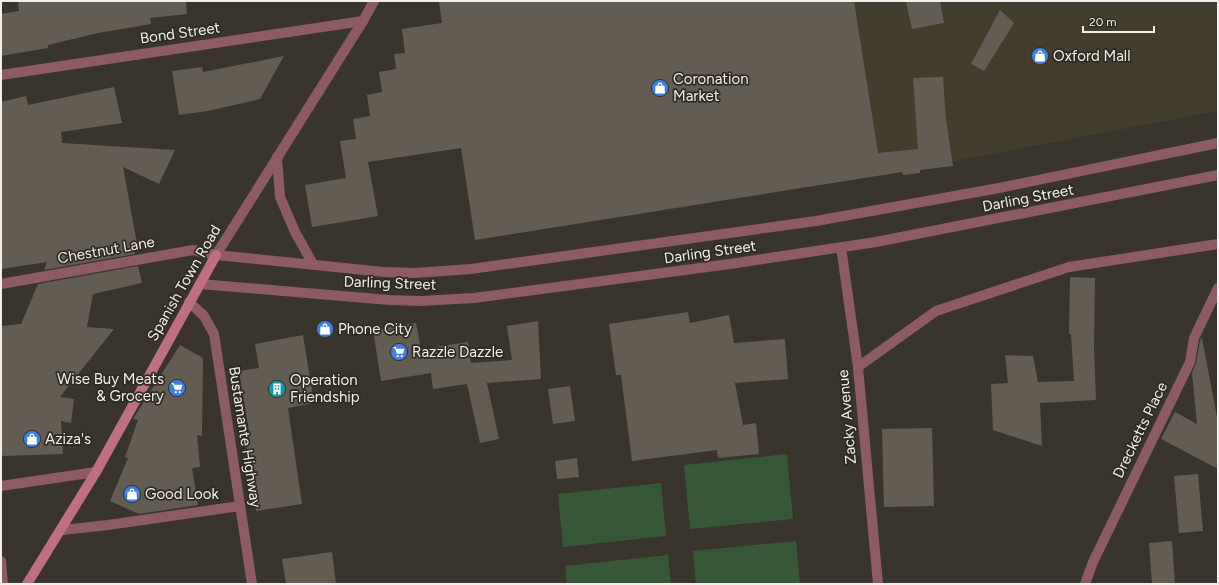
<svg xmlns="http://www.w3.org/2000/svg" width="1219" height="585" font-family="Figtree,sans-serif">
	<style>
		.built { fill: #433d2e }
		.green { fill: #365836 }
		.building { fill: #635c53 }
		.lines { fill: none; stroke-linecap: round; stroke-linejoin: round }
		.service { stroke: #8e5b65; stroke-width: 10 }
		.minor { stroke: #8e5b65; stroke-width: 10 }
		.tertiary { stroke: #8e5b65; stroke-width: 10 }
		.secondary { stroke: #be6f80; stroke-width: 10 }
		.labels { text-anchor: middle; stroke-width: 3.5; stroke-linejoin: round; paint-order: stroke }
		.street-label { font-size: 15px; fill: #f1efe9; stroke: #2f2b22 }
		.poi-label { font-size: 15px; fill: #f1efe9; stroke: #2f2b22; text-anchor: start }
	</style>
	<rect width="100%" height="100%" fill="#39352c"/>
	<!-- built -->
	<polygon class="built" points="854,1 1218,1 1218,111 881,175"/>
	<!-- green -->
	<g class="green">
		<polygon points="787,454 793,519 690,529 684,465"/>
		<polygon points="661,483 666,536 563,547 558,494"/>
		<polygon points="796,541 800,584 696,584 693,551"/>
		<polygon points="668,555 671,584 567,584 565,566"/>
	</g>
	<!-- building -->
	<g class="building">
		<polygon points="18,1 186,1 187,14 150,18 151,24 98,33 48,45 48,48 1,56 1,14 19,11"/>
		<polygon points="439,1 854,1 878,153 918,149 913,78 943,77 946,119 953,166 920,170 920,173 903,175 902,172 475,240 461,148 368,162 378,216 312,227 305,185 346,178 340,141 356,139 353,119 370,116 367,95 382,92 379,72 396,69 394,54 405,53 402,29 442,23"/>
		<polygon points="906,1 940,1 944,23 912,29"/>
		<polygon points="1000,10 1014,23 984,71 971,64"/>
		<polygon points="284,56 260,99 208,111 179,115 172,71 202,67 203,72"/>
		<polygon points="114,87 122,123 61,132 62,143 175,150 159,184 123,167 137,244 133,245 135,254 44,270 47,262 1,269 1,102 26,96 28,105"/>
		<polygon points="138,266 142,283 93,294 87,327 114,329 60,397 74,399 71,423 61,421 63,454 1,456 1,326 21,324 38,284"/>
		<polygon points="1070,277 1095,278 1094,348 1096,400 1040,403 1042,446 993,430 991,384 1008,383 1005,355 1033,356 1038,382 1074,381 1071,334 1069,334"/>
		<polygon points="688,312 690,323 729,315 734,343 785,339 788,379 735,383 743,425 756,423 759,454 718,458 717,450 632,461 621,375 616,375 609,324"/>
		<polygon points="538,321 541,379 487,383 499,439 480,443 467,384 433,389 431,373 381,381 373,330 416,323 421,349 468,342 471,363 512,360 507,326"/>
		<polygon points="303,335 314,403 288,408 302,504 256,511 244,431 249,431 239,371 259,368 255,344"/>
		<polygon points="1202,338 1218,422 1218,469 1161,439 1175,412 1197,424 1192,373 1196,363 1200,340"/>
		<polygon points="180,345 203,358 202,436 197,435 200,467 192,468 198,505 139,514 110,501 128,458 125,457 138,420 133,419"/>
		<polygon points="570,386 575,421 553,424 548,389"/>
		<polygon points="932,428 934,506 884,507 882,429"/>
		<polygon points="577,458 579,477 557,479 555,461"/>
		<polygon points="1198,474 1203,531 1179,533 1174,476"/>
		<polygon points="1172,541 1175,584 1152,584 1149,543"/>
		<polygon points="332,552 336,584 286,584 282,559"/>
	</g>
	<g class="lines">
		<!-- service -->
		<polyline class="service" points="62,530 108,525 240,506"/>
		<!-- minor -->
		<g class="minor">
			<polyline points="1,75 363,21"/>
			<polyline points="841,247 858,367 878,584"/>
			<polyline points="1,284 193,250 216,255 363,21 374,1"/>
			<polyline points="189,302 204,316 214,334 252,584"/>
			<polyline points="858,367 936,311 1069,267 1218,244"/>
			<polyline points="1,486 96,472"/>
			<polyline points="1,561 3,584"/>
			<polyline points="1085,584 1093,562 1190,362 1194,338 1218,288"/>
		</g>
		<!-- tertiary -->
		<g class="tertiary">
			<polyline points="277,157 280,197 295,232 313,264"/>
			<polyline points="216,255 384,272 414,273 471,269 816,221 999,188 1218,143"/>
			<polyline points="200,284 389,300 421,301 474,298 730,264 876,242 1218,175"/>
		</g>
		<!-- secondary -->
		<polyline class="secondary" points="27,584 96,472 216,255"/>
	</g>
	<!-- icons -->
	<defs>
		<g id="shop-disc" transform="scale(0.9)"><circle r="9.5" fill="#3f7fe0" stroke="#2f2b22"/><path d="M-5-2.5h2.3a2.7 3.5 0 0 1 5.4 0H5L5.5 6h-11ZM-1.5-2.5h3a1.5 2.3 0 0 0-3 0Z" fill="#fff"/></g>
		<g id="supermarket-disc" transform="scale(0.9)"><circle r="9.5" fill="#3f7fe0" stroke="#2f2b22"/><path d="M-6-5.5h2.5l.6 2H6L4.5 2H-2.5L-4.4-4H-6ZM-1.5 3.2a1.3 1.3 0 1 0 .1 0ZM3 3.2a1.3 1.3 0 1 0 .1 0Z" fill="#fff"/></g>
		<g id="building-disc" transform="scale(0.9)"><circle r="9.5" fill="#0f9aa8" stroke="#2f2b22"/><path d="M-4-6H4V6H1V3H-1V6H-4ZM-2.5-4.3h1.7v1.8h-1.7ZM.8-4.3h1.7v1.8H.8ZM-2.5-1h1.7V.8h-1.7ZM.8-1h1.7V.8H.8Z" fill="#fff"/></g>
	</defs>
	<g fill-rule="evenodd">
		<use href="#shop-disc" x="1040" y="56"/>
		<use href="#shop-disc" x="660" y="88"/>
		<use href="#shop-disc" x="325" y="329"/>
		<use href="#supermarket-disc" x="399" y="352"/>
		<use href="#supermarket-disc" x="177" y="388"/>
		<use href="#building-disc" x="277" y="389"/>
		<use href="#shop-disc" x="32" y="439"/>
		<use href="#shop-disc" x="132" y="494"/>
	</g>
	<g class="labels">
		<!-- street labels -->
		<g class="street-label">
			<text transform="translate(180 33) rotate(-8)" y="5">Bond Street</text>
			<text transform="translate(1028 198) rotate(-11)" y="5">Darling Street</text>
			<text transform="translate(106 250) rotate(-10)" y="5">Chestnut Lane</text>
			<text transform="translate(710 252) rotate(-8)" y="5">Darling Street</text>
			<text transform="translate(184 283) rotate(-60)" y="5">Spanish Town Road</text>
			<text transform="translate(390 283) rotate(2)" y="5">Darling Street</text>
			<text transform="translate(847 417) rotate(-95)" y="5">Zacky Avenue</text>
			<text transform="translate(1140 430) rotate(-64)" y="5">Drecketts Place</text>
			<text transform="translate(245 437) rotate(81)" y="5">Bustamante Highway</text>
		</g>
		<!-- poi labels -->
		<g class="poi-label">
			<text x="1053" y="61">Oxford Mall</text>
			<text x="673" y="84">Coronation<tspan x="673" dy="17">Market</tspan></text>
			<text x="338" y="334">Phone City</text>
			<text x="412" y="357">Razzle Dazzle</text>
			<text x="164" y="384" text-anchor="end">Wise Buy Meats<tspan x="164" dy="17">&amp; Grocery</tspan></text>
			<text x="290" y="385">Operation<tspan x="290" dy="17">Friendship</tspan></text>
			<text x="45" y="444">Aziza's</text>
			<text x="145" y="499">Good Look</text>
		</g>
	</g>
	<!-- border -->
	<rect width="1219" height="585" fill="none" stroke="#f1efe9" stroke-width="4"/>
	<!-- scale -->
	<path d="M1083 26v6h71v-6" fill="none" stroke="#f1efe9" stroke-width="2"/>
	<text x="1089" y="26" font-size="12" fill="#f1efe9" stroke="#2f2b22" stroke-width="3" paint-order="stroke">20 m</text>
</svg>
